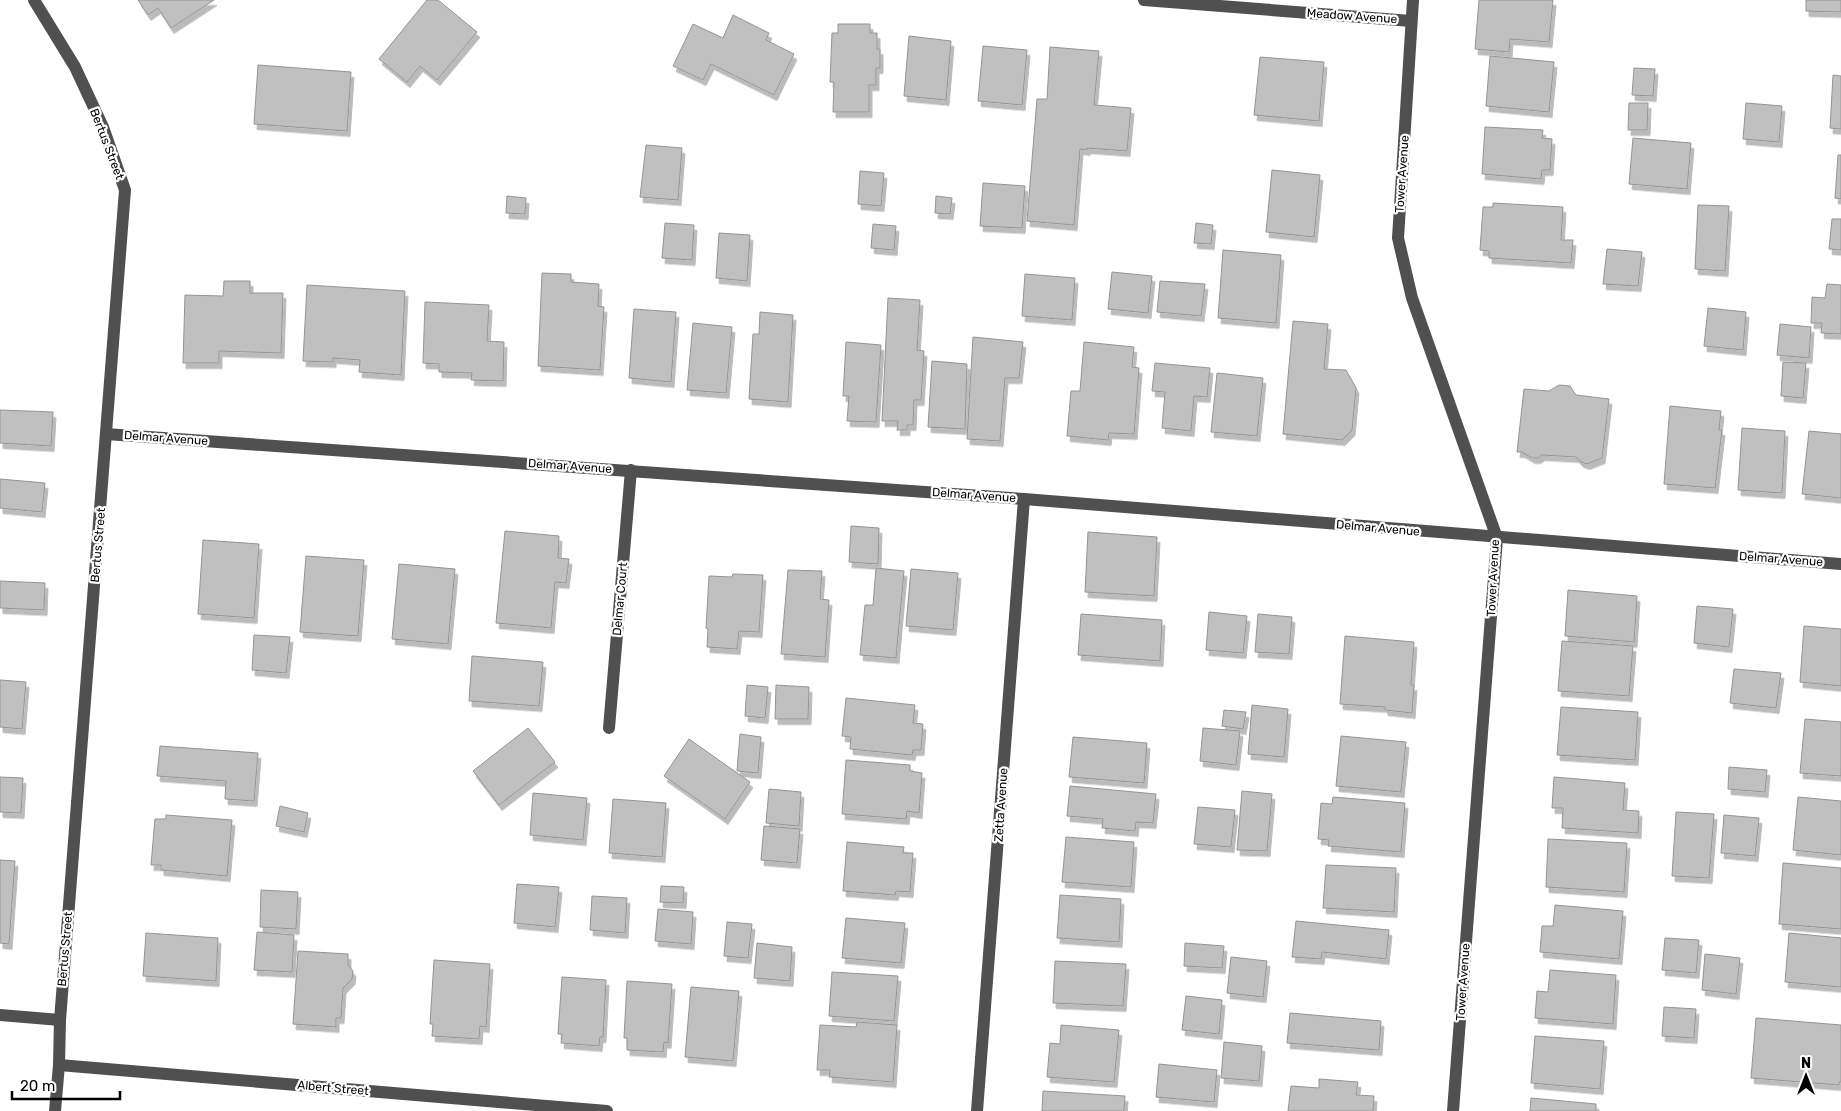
<svg xmlns="http://www.w3.org/2000/svg" width="1841" height="1111" font-family="Rubik,sans-serif">
	<style>
		.building { fill: #c0c0c0; stroke: #949494; filter: url(#shadow) }
		.lines { fill: none; stroke-linecap: round; stroke-linejoin: round }
		.minor { stroke: #505050; stroke-width: 12 }
		.labels { text-anchor: middle; stroke-width: 4.5; stroke-linejoin: round; paint-order: stroke }
		.street-label { font-size: 12px; fill: #000; stroke: #fff }
	</style>
	<defs>
		<filter id="shadow"><feDropShadow dx="3" dy="5.5" stdDeviation="0" flood-color="#0004"/></filter>
	</defs>
	<rect width="100%" height="100%" fill="#fff"/>
	<!-- building -->
	<g class="building">
		<polygon points="138,0 214,0 171,28 158,8 148,15"/>
		<polygon points="427,0 438,0 477,32 437,80 420,66 407,82 379,59"/>
		<polygon points="1479,0 1553,0 1549,42 1510,39 1509,52 1475,49"/>
		<polygon points="1806,0 1841,0 1841,12 1806,11"/>
		<polygon points="733,15 769,33 766,40 794,54 774,95 711,64 703,80 673,66 693,24 723,38"/>
		<polygon points="838,24 870,24 870,33 877,33 877,49 880,49 880,68 876,68 876,85 869,85 869,112 833,112 834,82 830,82 832,33 838,33"/>
		<polygon points="909,36 951,41 946,100 904,96"/>
		<polygon points="983,46 1027,50 1022,105 978,101"/>
		<polygon points="1050,47 1099,51 1094,105 1131,108 1127,151 1087,148 1087,150 1080,149 1074,225 1027,221 1037,99 1047,99"/>
		<polygon points="1490,56 1554,62 1549,112 1486,106"/>
		<polygon points="1260,57 1324,62 1319,121 1254,115"/>
		<polygon points="258,65 351,72 347,131 254,124"/>
		<polygon points="1634,68 1655,69 1653,96 1632,95"/>
		<polygon points="1833,75 1841,76 1841,129 1830,128"/>
		<polygon points="1629,103 1648,103 1647,130 1628,130"/>
		<polygon points="1746,103 1782,106 1779,142 1743,139"/>
		<polygon points="1485,127 1543,130 1542,138 1552,139 1550,170 1542,170 1541,179 1482,174"/>
		<polygon points="1633,138 1691,143 1687,189 1629,184"/>
		<polygon points="646,145 682,148 678,200 640,197"/>
		<polygon points="1838,155 1841,155 1841,199 1835,198"/>
		<polygon points="1272,170 1320,175 1314,237 1266,232"/>
		<polygon points="860,171 884,173 881,206 858,204"/>
		<polygon points="983,183 1025,186 1022,228 980,226"/>
		<polygon points="507,196 526,198 525,214 506,213"/>
		<polygon points="936,196 952,198 950,214 935,213"/>
		<polygon points="1493,203 1563,207 1561,240 1573,240 1571,263 1489,258 1489,251 1480,250 1483,207 1493,207"/>
		<polygon points="1698,205 1729,206 1725,271 1695,269"/>
		<polygon points="1832,219 1841,219 1841,250 1829,249"/>
		<polygon points="665,223 694,225 692,260 662,258"/>
		<polygon points="1196,223 1213,225 1211,244 1194,243"/>
		<polygon points="873,224 896,226 894,250 871,248"/>
		<polygon points="719,233 750,235 747,281 716,278"/>
		<polygon points="1607,249 1642,252 1638,286 1603,284"/>
		<polygon points="1223,250 1281,255 1276,323 1218,318"/>
		<polygon points="1112,272 1152,276 1148,313 1108,309"/>
		<polygon points="542,273 571,274 571,282 599,284 598,306 604,307 600,370 538,366"/>
		<polygon points="1025,274 1075,278 1072,320 1022,316"/>
		<polygon points="224,281 250,281 250,293 283,293 281,353 219,351 219,363 183,363 185,295 223,296"/>
		<polygon points="1160,281 1205,284 1201,316 1157,312"/>
		<polygon points="1827,284 1841,285 1841,334 1821,333 1822,323 1811,323 1812,297 1825,298"/>
		<polygon points="307,285 405,291 401,375 359,372 360,360 333,358 333,362 303,361"/>
		<polygon points="888,298 920,300 917,350 924,351 921,400 914,400 913,425 907,425 907,430 897,430 898,421 882,421"/>
		<polygon points="425,302 489,305 487,341 504,342 503,381 471,380 472,373 439,372 439,364 423,363"/>
		<polygon points="1708,308 1746,312 1743,350 1704,346"/>
		<polygon points="634,309 676,312 671,382 629,378"/>
		<polygon points="760,312 793,315 788,402 749,399 753,334 759,334"/>
		<polygon points="1293,321 1328,324 1324,369 1346,370 1356,388 1352,430 1342,440 1283,434"/>
		<polygon points="693,323 732,327 726,393 687,390"/>
		<polygon points="1780,324 1811,327 1809,358 1777,355"/>
		<polygon points="973,337 1023,342 1019,378 1005,378 1000,441 967,439"/>
		<polygon points="846,342 881,345 876,422 847,421 849,396 843,396"/>
		<polygon points="1084,342 1134,347 1132,367 1139,368 1134,434 1109,433 1108,440 1067,436 1071,391 1080,391"/>
		<polygon points="932,361 967,364 965,429 928,427"/>
		<polygon points="1783,362 1806,363 1803,398 1781,396"/>
		<polygon points="1155,363 1210,368 1207,397 1194,396 1191,431 1162,428 1165,392 1152,391"/>
		<polygon points="1217,373 1263,378 1257,436 1211,432"/>
		<polygon points="1559,385 1570,386 1576,395 1609,399 1602,458 1587,464 1581,462 1576,457 1542,455 1538,458 1532,458 1522,452 1517,452 1524,389 1549,391"/>
		<polygon points="1670,406 1721,411 1719,430 1722,430 1715,488 1664,484"/>
		<polygon points="0,410 53,412 51,446 0,443"/>
		<polygon points="1742,428 1785,431 1782,493 1738,490"/>
		<polygon points="1809,431 1841,434 1841,498 1802,494"/>
		<polygon points="0,479 45,483 42,512 0,508"/>
		<polygon points="851,526 879,528 878,564 849,562"/>
		<polygon points="505,531 559,536 558,558 569,559 566,583 555,582 551,628 496,623"/>
		<polygon points="1088,532 1157,537 1154,596 1085,592"/>
		<polygon points="203,540 259,544 254,618 198,614"/>
		<polygon points="306,556 364,560 358,636 300,632"/>
		<polygon points="399,564 455,569 448,644 392,639"/>
		<polygon points="876,568 904,571 896,658 860,655 865,605 873,605"/>
		<polygon points="911,569 958,573 953,630 906,626"/>
		<polygon points="788,570 822,571 820,599 829,600 825,657 781,654"/>
		<polygon points="733,574 763,575 759,632 739,631 737,649 707,647 708,629 706,628 709,576 732,577"/>
		<polygon points="0,581 45,583 44,610 0,608"/>
		<polygon points="1568,590 1637,596 1634,642 1565,636"/>
		<polygon points="1697,606 1733,609 1729,647 1694,643"/>
		<polygon points="1209,612 1247,616 1243,653 1206,650"/>
		<polygon points="1081,614 1162,620 1160,661 1078,655"/>
		<polygon points="1258,614 1292,617 1289,654 1255,652"/>
		<polygon points="1804,626 1841,629 1841,686 1800,682"/>
		<polygon points="254,635 290,637 286,673 252,670"/>
		<polygon points="1345,636 1414,642 1411,685 1414,685 1412,713 1385,710 1385,707 1340,704"/>
		<polygon points="1562,641 1633,646 1629,696 1558,691"/>
		<polygon points="472,656 543,662 539,706 469,701"/>
		<polygon points="1734,669 1781,673 1776,708 1730,703"/>
		<polygon points="0,680 26,682 22,729 0,727"/>
		<polygon points="747,685 768,687 765,718 745,716"/>
		<polygon points="776,685 809,687 808,719 775,719"/>
		<polygon points="846,698 915,705 913,723 923,724 921,750 913,750 912,755 850,749 851,737 842,736"/>
		<polygon points="1252,705 1288,709 1284,757 1248,754"/>
		<polygon points="1561,707 1638,712 1635,760 1557,755"/>
		<polygon points="1224,710 1246,712 1243,729 1222,726"/>
		<polygon points="1805,719 1841,722 1841,776 1800,773"/>
		<polygon points="528,728 555,762 499,805 473,771"/>
		<polygon points="1203,728 1240,731 1236,765 1200,761"/>
		<polygon points="740,734 761,737 758,773 737,771"/>
		<polygon points="1341,736 1406,742 1401,792 1336,786"/>
		<polygon points="1073,737 1147,743 1144,783 1069,777"/>
		<polygon points="689,739 750,782 725,819 664,776"/>
		<polygon points="160,746 258,753 254,801 225,799 226,781 157,776"/>
		<polygon points="846,760 910,765 910,771 922,773 919,813 907,811 906,819 842,814"/>
		<polygon points="1729,767 1767,770 1765,792 1728,789"/>
		<polygon points="0,777 23,778 21,813 0,812"/>
		<polygon points="1554,777 1625,783 1623,810 1639,811 1638,833 1562,828 1563,808 1552,808"/>
		<polygon points="1070,786 1156,794 1153,823 1136,822 1135,831 1102,828 1103,819 1067,816"/>
		<polygon points="769,789 801,792 799,826 766,823"/>
		<polygon points="1242,791 1272,794 1267,851 1237,850"/>
		<polygon points="533,793 587,798 583,840 530,835"/>
		<polygon points="1333,797 1405,803 1401,852 1328,846 1329,840 1318,839 1321,803 1332,804"/>
		<polygon points="1798,797 1841,801 1841,855 1793,850"/>
		<polygon points="613,799 666,803 662,857 609,853"/>
		<polygon points="280,806 308,813 304,832 276,826"/>
		<polygon points="1198,807 1235,810 1231,847 1194,844"/>
		<polygon points="1676,812 1714,814 1709,878 1672,876"/>
		<polygon points="166,815 232,820 227,876 161,870 161,865 151,865 155,819 166,819"/>
		<polygon points="1724,815 1759,818 1755,856 1721,853"/>
		<polygon points="764,826 800,829 797,863 761,860"/>
		<polygon points="1066,837 1134,842 1131,887 1062,882"/>
		<polygon points="1548,839 1627,843 1624,892 1546,887"/>
		<polygon points="847,842 904,847 903,853 913,853 910,892 896,891 895,895 843,891"/>
		<polygon points="0,860 15,861 9,944 0,943"/>
		<polygon points="1783,863 1841,868 1841,929 1779,924"/>
		<polygon points="1326,865 1396,868 1394,912 1323,908"/>
		<polygon points="517,884 559,887 555,927 514,923"/>
		<polygon points="661,886 684,887 683,903 660,902"/>
		<polygon points="261,890 298,892 296,929 260,927"/>
		<polygon points="1060,895 1121,899 1119,942 1057,938"/>
		<polygon points="592,896 627,898 625,933 590,930"/>
		<polygon points="1555,905 1623,911 1619,959 1540,952 1542,926 1553,926"/>
		<polygon points="658,909 693,912 691,944 655,941"/>
		<polygon points="846,918 905,923 901,963 842,958"/>
		<polygon points="1296,921 1389,930 1386,959 1322,952 1321,959 1292,957"/>
		<polygon points="727,922 752,924 748,958 724,956"/>
		<polygon points="257,932 294,935 292,972 254,970"/>
		<polygon points="146,933 218,938 216,981 143,976"/>
		<polygon points="1789,933 1841,938 1841,987 1785,982"/>
		<polygon points="1665,938 1699,940 1696,973 1662,970"/>
		<polygon points="757,943 792,947 790,981 754,978"/>
		<polygon points="1185,943 1224,946 1222,968 1184,966"/>
		<polygon points="298,951 348,954 348,965 353,971 352,979 343,988 341,1018 336,1018 336,1027 293,1024"/>
		<polygon points="1705,954 1740,958 1736,994 1702,990"/>
		<polygon points="1231,957 1267,961 1263,997 1227,993"/>
		<polygon points="434,960 490,964 486,1027 480,1026 479,1039 432,1036 433,1024 430,1024"/>
		<polygon points="1055,961 1126,964 1123,1006 1053,1003"/>
		<polygon points="1550,970 1616,975 1613,1024 1535,1018 1537,991 1548,992"/>
		<polygon points="832,972 898,976 894,1021 829,1016"/>
		<polygon points="562,977 606,980 603,1037 600,1037 599,1046 561,1043 562,1034 558,1034"/>
		<polygon points="627,981 672,984 668,1043 664,1042 663,1052 627,1050 627,1038 624,1038"/>
		<polygon points="691,987 739,991 733,1061 685,1057"/>
		<polygon points="1186,996 1222,1000 1219,1034 1182,1030"/>
		<polygon points="1664,1007 1696,1009 1694,1038 1662,1036"/>
		<polygon points="1290,1013 1381,1021 1379,1050 1287,1043"/>
		<polygon points="1756,1018 1841,1025 1841,1082 1839,1082 1839,1085 1751,1078"/>
		<polygon points="857,1022 897,1025 893,1082 829,1077 830,1070 817,1070 820,1025 856,1027"/>
		<polygon points="1061,1025 1119,1030 1114,1082 1047,1077 1050,1043 1060,1044"/>
		<polygon points="1535,1036 1604,1041 1600,1089 1531,1083"/>
		<polygon points="1224,1042 1262,1046 1259,1081 1221,1078"/>
		<polygon points="1159,1064 1217,1070 1214,1102 1156,1097"/>
		<polygon points="1319,1079 1358,1082 1356,1095 1374,1096 1373,1111 1288,1111 1291,1086 1319,1088"/>
		<polygon points="1043,1091 1125,1096 1124,1111 1042,1111"/>
		<polygon points="1531,1098 1596,1104 1596,1111 1530,1111"/>
	</g>
	<g class="lines">
		<!-- minor -->
		<g class="minor">
			<polyline points="34,0 75,67 103,127 125,190 60,1020 59,1065 55,1111"/>
			<polyline points="1144,0 1411,21"/>
			<polyline points="1413,0 1398,238 1412,298 1497,538 1453,1111"/>
			<polyline points="106,434 1024,499 1841,564"/>
			<polyline points="609,728 631,470"/>
			<polyline points="0,1015 60,1020"/>
			<polyline points="59,1065 607,1111"/>
			<polyline points="977,1111 1024,499"/>
		</g>
	</g>
	<g class="labels">
		<!-- street labels -->
		<g class="street-label">
			<text transform="translate(1352 16) rotate(4)" y="4">Meadow Avenue</text>
			<text transform="translate(107 144) rotate(69)" y="4">Bertus Street</text>
			<text transform="translate(1402 174) rotate(-86)" y="4">Tower Avenue</text>
			<text transform="translate(166 438) rotate(4)" y="4">Delmar Avenue</text>
			<text transform="translate(570 466) rotate(4)" y="4">Delmar Avenue</text>
			<text transform="translate(974 495) rotate(4)" y="4">Delmar Avenue</text>
			<text transform="translate(1378 528) rotate(5)" y="4">Delmar Avenue</text>
			<text transform="translate(98 545) rotate(-85)" y="4">Bertus Street</text>
			<text transform="translate(1781 559) rotate(4)" y="4">Delmar Avenue</text>
			<text transform="translate(1493 578) rotate(-87)" y="4">Tower Avenue</text>
			<text transform="translate(620 599) rotate(-85)" y="4">Delmar Court</text>
			<text transform="translate(1001 805) rotate(-86)" y="4">Zetta Avenue</text>
			<text transform="translate(65 949) rotate(-85)" y="4">Bertus Street</text>
			<text transform="translate(1463 982) rotate(-86)" y="4">Tower Avenue</text>
			<text transform="translate(333 1088) rotate(5)" y="4">Albert Street</text>
		</g>
	</g>
	<!-- north arrow -->
	<g transform="translate(1806 1076)" stroke="#ffffff" stroke-width="4" paint-order="stroke">
	<path d="M0-4L9 19L0 12L-9 19Z" fill="#000000"/>
	<text y="-8" font-size="14" font-weight="bold" text-anchor="middle" fill="#000000">N</text>
	</g>
	<!-- scale -->
	<path d="M12 1091v8h108v-8" fill="none" stroke="#000000" stroke-width="2.5"/>
	<text x="20" y="1091" font-size="15" fill="#000000" stroke="#ffffff" stroke-width="4" paint-order="stroke">20 m</text>
</svg>
